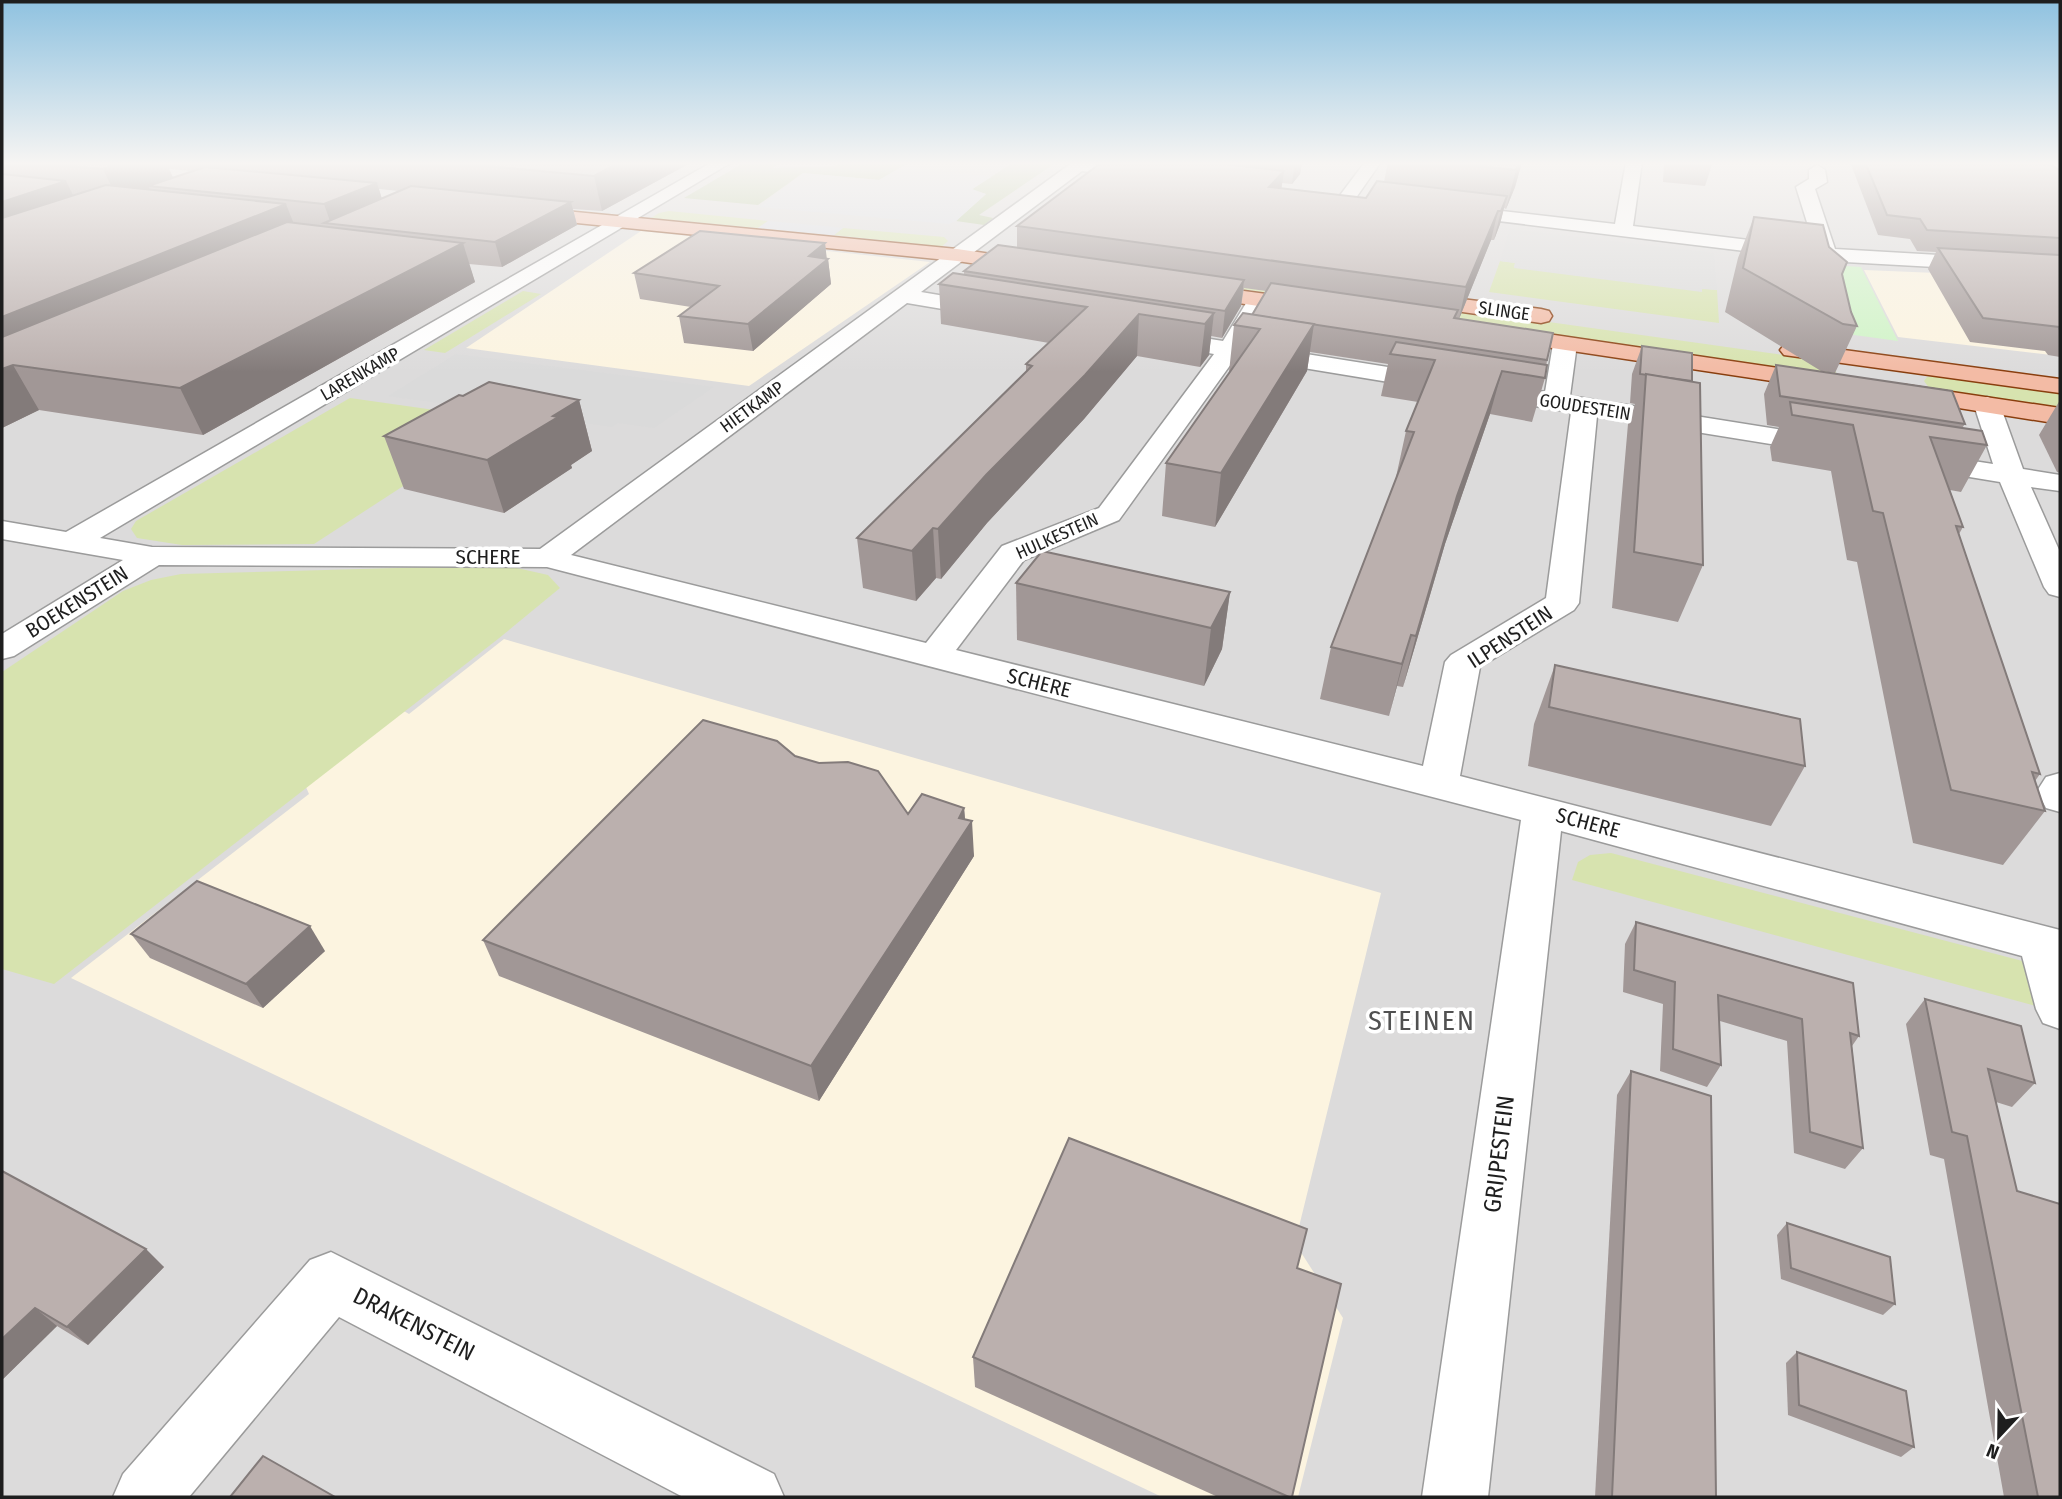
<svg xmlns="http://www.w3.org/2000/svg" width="2062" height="1499" font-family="'Fira Sans Condensed',sans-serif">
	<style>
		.residential { fill: #dcdbdb }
		.education { fill: #fcf4e0 }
		.grass { fill: #d7e3af }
		.forest { fill: #b7c99d }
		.park { fill: #cff4c6 }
		.parking { fill: #dadada }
		.plaza { fill: #d9dce3 }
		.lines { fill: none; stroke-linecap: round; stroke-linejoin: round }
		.minor-casing { stroke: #9b9b9b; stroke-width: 3 }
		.major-casing { stroke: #893e0e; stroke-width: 3 }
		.minor { fill: #fff; fill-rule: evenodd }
		.major { fill: #f3bba5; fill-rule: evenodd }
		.wall { fill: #a19796; fill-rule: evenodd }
		.shaded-wall { fill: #837b7a }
		.building { fill: #bbb0ae; stroke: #837b7a; stroke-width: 2 }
		.labels { text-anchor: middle; stroke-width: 7; stroke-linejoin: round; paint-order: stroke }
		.far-street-label { font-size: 18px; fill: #1e1e1e; stroke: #fff }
		.street-label { font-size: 21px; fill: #1e1e1e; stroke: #fff }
		.near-street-label { font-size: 24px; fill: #1e1e1e; stroke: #fff }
		.near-neighbourhood-label { font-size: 28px; letter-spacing: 2px; fill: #515151; stroke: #fff }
	</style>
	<rect width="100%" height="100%" fill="#eee8e5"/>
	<!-- residential -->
	<rect class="residential" x="2" y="162" width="2058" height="1335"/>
	<!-- education -->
	<g class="education">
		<polygon points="641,231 930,262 749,386 466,348"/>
		<polygon points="1864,270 2060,278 2060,356 1898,337"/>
		<polygon points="504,639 1381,893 1295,1243 1343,1318 1298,1497 1162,1497 71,978 309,794 278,722 354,682 409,714"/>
	</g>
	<!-- grass -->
	<g class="grass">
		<polygon points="669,211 768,221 758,228 651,218 659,213"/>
		<polygon points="843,228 944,237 948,241 940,248 924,248 927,245 834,235"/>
		<polygon points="1031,249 1833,362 1837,376 1083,266"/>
		<polygon points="1500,261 1515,263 1514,267 1717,290 1719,323 1489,292"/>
		<polygon points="523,291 541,294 445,353 424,350"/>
		<polygon points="1944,376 2060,391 2060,408 1930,389 1924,381 1927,377"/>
		<polygon points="350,398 505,420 314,544 182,545 137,538 131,529 136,521"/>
		<polygon points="503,565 548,575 560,588 498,639 54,984 2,969 2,672 123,591 151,580 181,574"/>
		<polygon points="1611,853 2030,963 2043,1008 1572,880 1578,862 1590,855"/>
	</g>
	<!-- forest -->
	<g class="forest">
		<polygon points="745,162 782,162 773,168 835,166 840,162 911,162 879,180 803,173 758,205 684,198"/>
		<polygon points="1014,162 1057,162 979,215 993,218 984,225 956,221 986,194 971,190"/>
	</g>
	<!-- park -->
	<polygon class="park" points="1830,265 1861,267 1898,341 1847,334"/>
	<!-- parking -->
	<g class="parking">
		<polygon points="1510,229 1714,253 1717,290 1702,289 1702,292 1514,268 1515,263 1500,261"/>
		<polygon points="456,354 714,387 654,428 618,423 612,427 388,396"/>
	</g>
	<!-- plaza -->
	<g class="plaza">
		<polygon points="903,166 991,177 972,189 986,194 956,221 949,224 759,207 803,173 879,180"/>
		<polygon points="768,221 825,226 843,228 834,235 758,228"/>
	</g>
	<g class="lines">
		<!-- minor casing -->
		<g class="minor-casing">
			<g id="minor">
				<path d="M 712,162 L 732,162 L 100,538 L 152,547 L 540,549 L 1073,162 L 1152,170 L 1154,174 L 1146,179 L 1082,171 L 921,292 L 998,305 L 1001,310 L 998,315 L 990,317 L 907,303 L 571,555 L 926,643 L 1002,546 L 1099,508 L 1214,354 L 1152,343 L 1148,338 L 1152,333 L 1160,331 L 1223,341 L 1251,295 L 1267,295 L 1270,300 L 1244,344 L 1545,392 L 1553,344 L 1557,339 L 1573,339 L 1577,344 L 1570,396 L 1827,437 L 1837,439 L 1841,445 L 1837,451 L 1827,453 L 1597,416 L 1579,603 L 1574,610 L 1480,667 L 1460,776 L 2060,930 L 2060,1029 L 2043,1023 L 2036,1009 L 2022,956 L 1561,831 L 1488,1497 L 1422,1497 L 1521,820 L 547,567 L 159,565 L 14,656 L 2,659 L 2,634 L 123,560 L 2,539 L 2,521 L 66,532 ZM 1236,357 L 1571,412 L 1546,598 L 1451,655 L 1445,662 L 1423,766 L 956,650 L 1024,560 L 1119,520 Z"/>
				<polygon points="1365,162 1381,162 1353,202 1341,202 1338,198"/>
				<polygon points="1626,162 1642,162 1633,226 1815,248 1796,187 1809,179 1809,170 1817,165 1825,170 1827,182 1815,189 1835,249 2060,262 2060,274 1827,261 1449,215 1440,210 1449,205 1615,224"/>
				<polygon points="1987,397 1996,400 2000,405 2023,469 2060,475 2060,491 2031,487 2060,552 2060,597 2049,594 2044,587 2000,482 1921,469 1911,467 1907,461 1911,455 1921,453 1993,464 1974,405 1978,400"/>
				<polygon points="2060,773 2060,812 2046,808 2037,791 2046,777"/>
				<polygon points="331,1252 774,1474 784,1497 683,1497 339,1317 189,1497 113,1497 123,1474 310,1260"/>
			</g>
		</g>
		<!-- major casing -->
		<g class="major-casing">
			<g id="major">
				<polygon points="524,207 957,249 1032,260 1039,262 1042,266 1039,270 1032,272 957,261 517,217 515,213 517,209"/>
				<polygon points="1192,284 1312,300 1320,302 1323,307 1320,312 1312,314 1184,295 1181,290 1184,285"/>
				<polygon points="1414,293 1541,309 1549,311 1552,316 1549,321 1541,323 1406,304 1403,299 1406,294"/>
				<polygon points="1500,327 1825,375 1834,377 1837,382 1834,387 1825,389 1492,339 1489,334 1492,329"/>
				<polygon points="1792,343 2060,379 2060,393 1784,355 1780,350 1784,345"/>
				<polygon points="1905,385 2060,408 2060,424 1896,398 1892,393 1896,388"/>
			</g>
		</g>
		<!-- minor -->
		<use href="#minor" class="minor"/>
		<!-- major -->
		<use href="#major" class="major"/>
	</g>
	<!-- wall -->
	<g class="wall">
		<path d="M 2,162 L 692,162 L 602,211 L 573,209 L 577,225 L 502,267 L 469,264 L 475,282 L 203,435 L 39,410 L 2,428 ZM 169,169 L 192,171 L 173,177 ZM 379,189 L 399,191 L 382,199 Z"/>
		<polygon points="1102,162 1302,162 1300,174 1292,184 1282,183 1281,189 1366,198 1384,182 1388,162 1522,162 1515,187 1506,209 1504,208 1500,224 1494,240 1491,240 1459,319 1547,360 1545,378 1532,422 1490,414 1445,544 1403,687 1397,686 1389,716 1320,699 1331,647 1397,477 1396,477 1406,431 1418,402 1381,396 1388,364 1310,352 1307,371 1215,527 1162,516 1166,463 1230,372 1229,372 1234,325 1252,315 1266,291 1244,288 1241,306 1222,338 1211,336 1209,355 1200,367 1137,356 1084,419 987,523 941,579 936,578 916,601 863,588 857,538 1026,372 1026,364 1049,343 941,324 939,284 964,275 964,271 1017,248 1017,226"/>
		<polygon points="1664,162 1713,162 1705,186 1663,182"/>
		<polygon points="1850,162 2045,162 2060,170 2060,357 2048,355 2045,351 1970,342 1928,269 1936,252 1917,251 1910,239 1878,235"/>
		<polygon points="1754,217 1829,247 1842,274 1851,312 1857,326 1835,373 1821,371 1725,312 1738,258"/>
		<polygon points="825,243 826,258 828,259 831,284 753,351 684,343 679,316 691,307 640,299 634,273"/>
		<polygon points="1642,346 1692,381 1703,565 1678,622 1612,608 1628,424 1635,404 1630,403 1632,374"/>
		<polygon points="1776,365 1965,424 1962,428 1987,445 1961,492 1950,490 1963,527 1959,534 2040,774 2035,781 2045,811 2003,865 1913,843 1857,562 1847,560 1831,471 1772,461 1770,447 1779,427 1767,425 1764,394"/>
		<polygon points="579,400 592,451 571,465 572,468 504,513 404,489 384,436"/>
		<polygon points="2060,400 2060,473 2057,472 2039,435"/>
		<polygon points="1016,583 1230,592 1222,649 1204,686 1017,640"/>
		<polygon points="1555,665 1805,766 1771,826 1528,766 1534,724"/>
		<polygon points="795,756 908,814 964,808 965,819 974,856 819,1101 499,976 483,940"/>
		<polygon points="1636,922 1859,1036 1852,1046 1863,1148 1845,1169 1794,1153 1787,1041 1720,1021 1721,1065 1707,1087 1660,1071 1663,1004 1623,992 1625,944"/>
		<polygon points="131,934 325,951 263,1008 150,958"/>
		<polygon points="1925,999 2035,1083 2012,1107 1996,1102 2017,1191 2060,1497 2004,1497 1944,1159 1930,1155 1906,1024"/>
		<polygon points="1631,1071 1716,1497 1595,1497 1617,1095"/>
		<polygon points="2,1171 164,1267 88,1345 57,1326 2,1380"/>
		<polygon points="1787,1223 1895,1304 1883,1315 1781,1279 1777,1235"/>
		<polygon points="1297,1268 1292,1497 1218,1497 975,1387 973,1357"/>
		<polygon points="1797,1352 1914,1447 1901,1457 1788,1415 1786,1363"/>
	</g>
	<!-- shaded-wall -->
	<g class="shaded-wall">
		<polygon points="125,162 166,162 176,185 148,186 152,193 120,204 103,169"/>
		<polygon points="621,162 692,162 602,211 594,176"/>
		<polygon points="1295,162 1302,162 1300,174 1292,184"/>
		<polygon points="1520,162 1522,162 1515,187 1506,209 1516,170"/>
		<polygon points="1284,171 1280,198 1269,187"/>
		<polygon points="66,181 84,217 2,246 2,202"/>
		<polygon points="377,183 384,206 331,224 324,204"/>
		<polygon points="1507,196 1500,224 1494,240 1501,211"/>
		<polygon points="571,202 577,225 502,267 495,242"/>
		<polygon points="286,204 301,242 13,365 39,410 2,428 2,317"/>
		<polygon points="1498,211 1491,240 1459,319 1466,287"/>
		<polygon points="463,243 475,282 203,435 180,388"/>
		<polygon points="825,243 827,260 828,259 831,284 753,351 748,324 809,256"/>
		<polygon points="1244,280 1241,306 1222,338 1225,311"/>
		<polygon points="1214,313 1209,355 1200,367 1205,324"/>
		<polygon points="1139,314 1137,356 1084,419 987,523 941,579 938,529 986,475"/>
		<polygon points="1314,324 1307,371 1215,527 1221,473"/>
		<polygon points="1502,371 1490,414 1445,544 1403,687 1416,636 1457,496"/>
		<polygon points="579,400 592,451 571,465 572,468 504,513 487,460 553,416"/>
		<polygon points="933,528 936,578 916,601 912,551"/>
		<polygon points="1230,592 1222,649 1204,686 1211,628"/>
		<polygon points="1411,635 1397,686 1389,716 1402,664"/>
		<polygon points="964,808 966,830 972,821 974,856 819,1101 811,1066"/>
		<polygon points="310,926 325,951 263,1008 246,984"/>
		<polygon points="146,1249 164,1267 88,1345 67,1327"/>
		<polygon points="35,1308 57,1326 2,1380 2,1339"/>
	</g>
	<!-- building -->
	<g class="building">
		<polygon points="23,162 125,162 103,169"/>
		<polygon points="444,162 621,162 594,176"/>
		<polygon points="1102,162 1208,162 1284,171 1269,187 1366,198 1377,181 1507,196 1501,211 1498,211 1466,287 1017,226"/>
		<polygon points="1438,162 1520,162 1516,170"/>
		<polygon points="1865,162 2045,162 2060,170 2060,238 1927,230 1920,219 1887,215"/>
		<polygon points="205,167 377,183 324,204 148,186"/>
		<polygon points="2,174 66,181 2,202"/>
		<polygon points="106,185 286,204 2,317 2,218"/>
		<polygon points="411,186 571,202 495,242 324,223"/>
		<polygon points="1754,217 1823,225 1829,247 1847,262 1842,274 1851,312 1857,326 1843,324 1743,268"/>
		<polygon points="287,222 463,243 180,388 13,365 2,369 2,337"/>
		<polygon points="700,231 825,243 809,256 828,259 748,324 679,316 719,286 634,273"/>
		<polygon points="998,245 1244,280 1225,311 964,271"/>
		<polygon points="1938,248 2060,255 2060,330 2059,327 1983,318"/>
		<polygon points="953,273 1214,313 1205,324 1139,314 1085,375 986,475 938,529 933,528 912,551 857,538 1032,366 1026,364 1087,307 939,284"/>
		<polygon points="1271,283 1458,310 1454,318 1553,333 1547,360 1252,315"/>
		<polygon points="1243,313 1314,324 1221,473 1166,463 1260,329 1234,325"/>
		<polygon points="1396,342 1547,365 1545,378 1502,371 1457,496 1416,636 1411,635 1402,664 1331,647 1414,432 1406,431 1435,360 1390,354"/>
		<polygon points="1642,346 1692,353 1692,381 1640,374"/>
		<polygon points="1776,365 1952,391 1965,424 1780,396"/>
		<polygon points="1646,374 1700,383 1703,565 1634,552"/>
		<polygon points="489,382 579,400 553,416 558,417 487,460 384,436 459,395 463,396"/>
		<polygon points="1790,402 1982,431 1987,445 1930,437 1963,527 1956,526 2040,774 2032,772 2045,811 1951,790 1883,513 1873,511 1853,425 1792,415"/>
		<polygon points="1042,551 1230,592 1211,628 1016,583"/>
		<polygon points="1555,665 1800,719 1805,766 1549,707"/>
		<polygon points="703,720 777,741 795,756 819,763 848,762 878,771 908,814 922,794 964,808 959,818 972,821 811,1066 483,940"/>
		<polygon points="197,881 310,926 246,984 131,934"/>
		<polygon points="1636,922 1853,983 1859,1036 1850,1033 1863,1148 1810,1132 1802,1019 1718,995 1721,1065 1673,1049 1675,982 1634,970"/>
		<polygon points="1925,999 2021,1026 2035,1083 1988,1069 2017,1191 2060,1204 2060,1497 2038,1497 1967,1136 1952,1132"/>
		<polygon points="1631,1071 1711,1096 1716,1497 1612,1497"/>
		<polygon points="1069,1138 1307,1229 1297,1268 1341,1284 1292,1497 1289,1497 973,1357"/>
		<polygon points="2,1171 146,1249 67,1327 35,1308 2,1339"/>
		<polygon points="1787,1223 1890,1257 1895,1304 1791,1268"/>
		<polygon points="1797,1352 1906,1391 1914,1447 1799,1405"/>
		<polygon points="263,1456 335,1497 230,1497"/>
	</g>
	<!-- sky -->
	<linearGradient id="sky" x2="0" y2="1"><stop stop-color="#8fc2e0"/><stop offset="0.44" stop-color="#f7f5f3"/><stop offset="1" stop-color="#f7f5f3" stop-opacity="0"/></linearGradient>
	<rect width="2062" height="372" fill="url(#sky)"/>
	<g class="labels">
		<!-- far-street labels -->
		<g class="far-street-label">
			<text transform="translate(1504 311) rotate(8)" y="6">SLINGE</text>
			<text transform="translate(360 374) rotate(-30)" y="6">LARENKAMP</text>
			<text transform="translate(752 407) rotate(-36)" y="6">HIETKAMP</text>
			<text transform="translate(1585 407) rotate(9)" y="6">GOUDESTEIN</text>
			<text transform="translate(1057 536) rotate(-24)" y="6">HULKESTEIN</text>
		</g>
		<!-- street labels -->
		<g class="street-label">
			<text x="488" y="564">SCHERE</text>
			<text transform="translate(77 602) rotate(-32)" y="7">BOEKENSTEIN</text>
			<text transform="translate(1510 637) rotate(-33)" y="7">ILPENSTEIN</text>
			<text transform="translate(1039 683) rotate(14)" y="7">SCHERE</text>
			<text transform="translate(1588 823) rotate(15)" y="7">SCHERE</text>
		</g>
		<!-- near-street labels -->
		<g class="near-street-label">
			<text transform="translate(1499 1154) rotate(-83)" y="8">GRIJPESTEIN</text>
			<text transform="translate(414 1324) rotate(27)" y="8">DRAKENSTEIN</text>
		</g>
		<!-- near-neighbourhood labels -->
		<g class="near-neighbourhood-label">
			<text x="1422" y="1030">STEINEN</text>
		</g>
	</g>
	<!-- border -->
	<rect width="2062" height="1499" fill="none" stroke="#1e1e1e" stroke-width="7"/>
	<!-- north arrow -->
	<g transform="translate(1999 1436) rotate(202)" stroke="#ffffff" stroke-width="5" paint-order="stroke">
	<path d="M0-5L12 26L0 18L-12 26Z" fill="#1e1e1e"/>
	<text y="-10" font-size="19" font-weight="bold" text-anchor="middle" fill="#1e1e1e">N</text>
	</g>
</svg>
